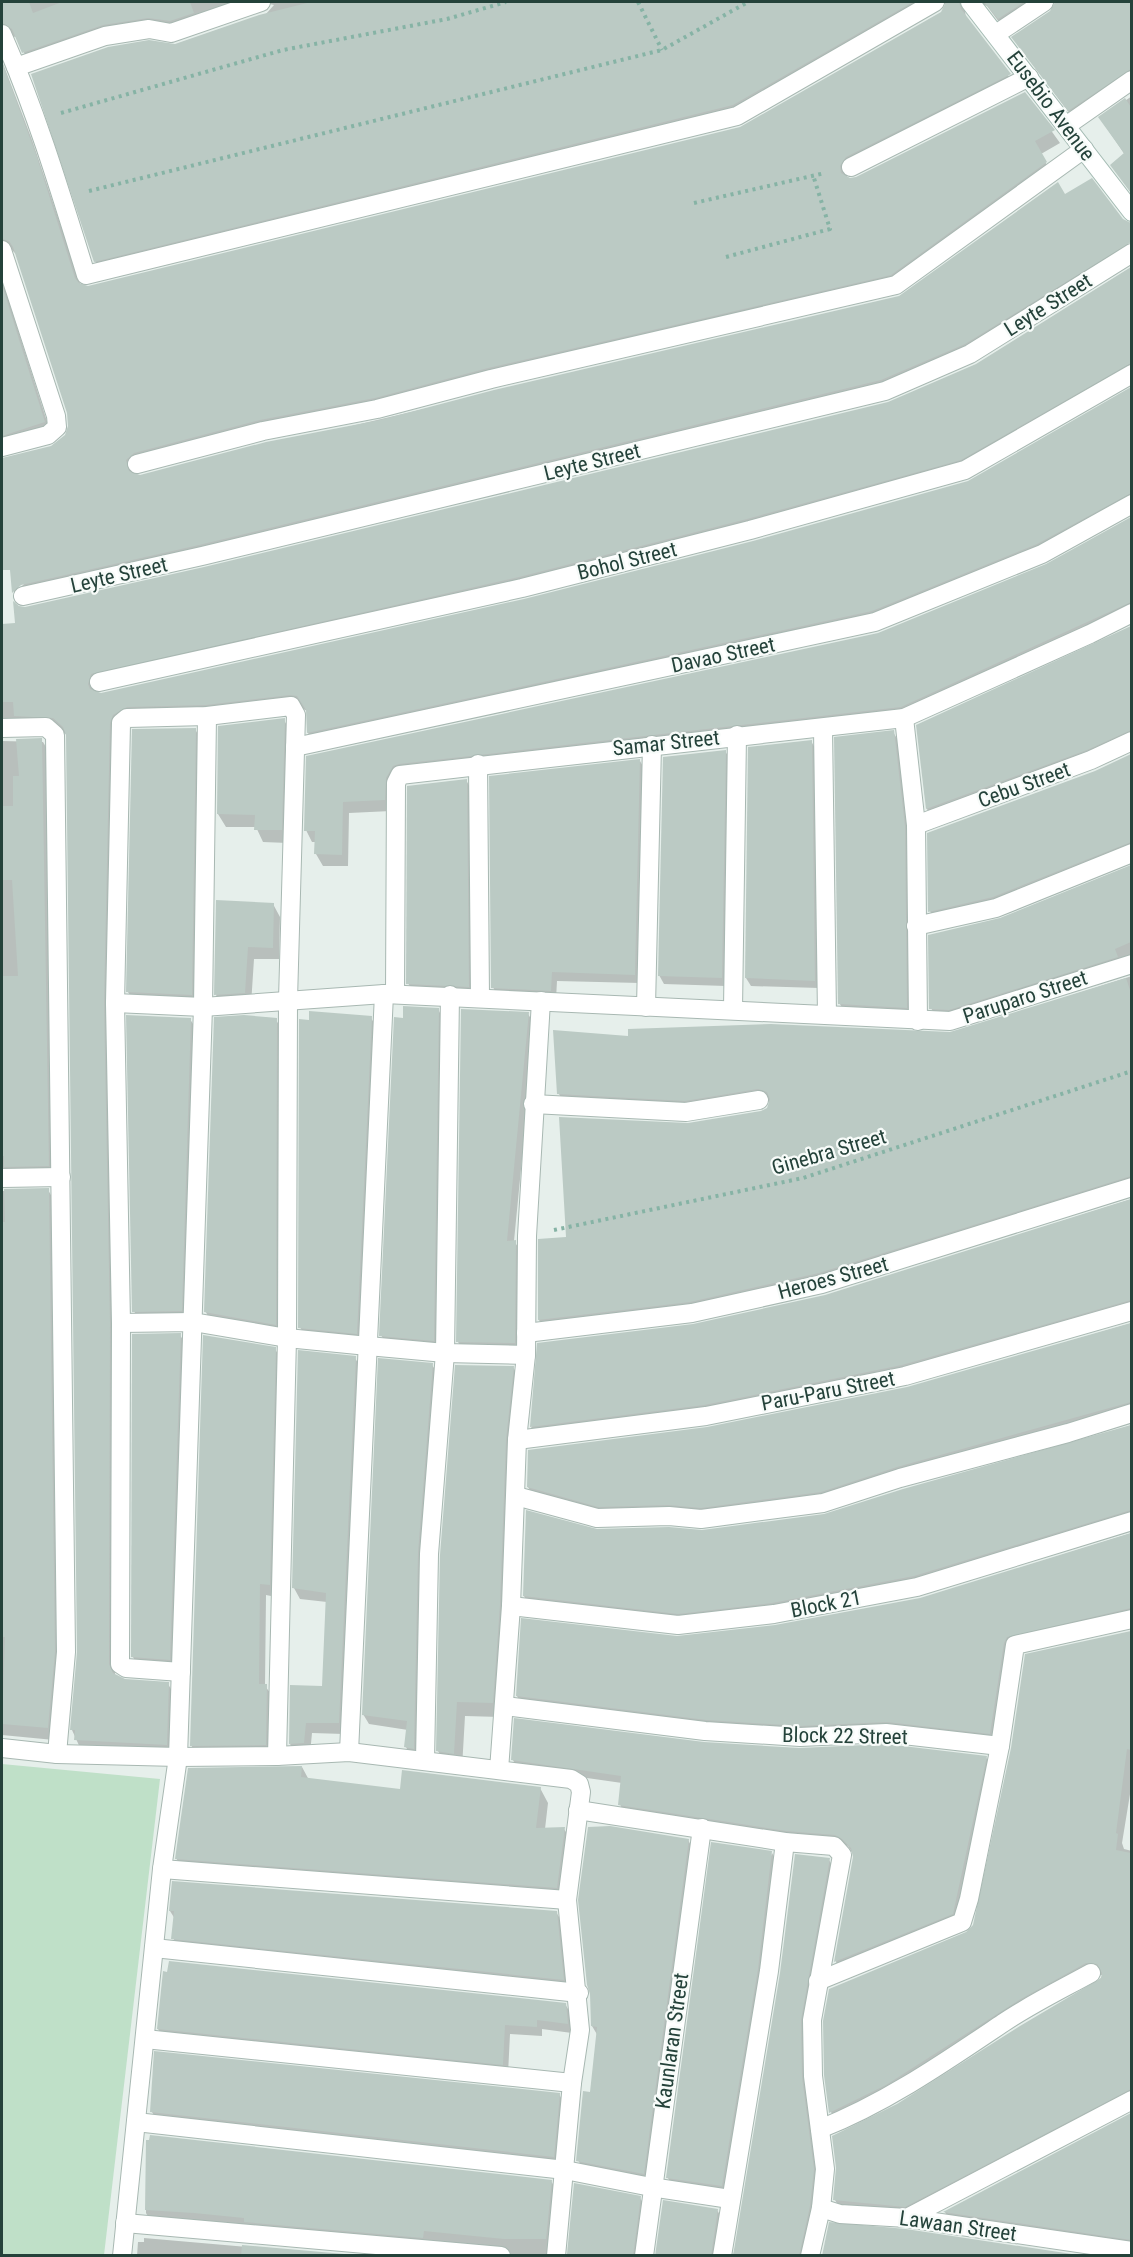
<svg xmlns="http://www.w3.org/2000/svg" width="1133" height="2257" font-family="'Roboto Condensed',sans-serif">
	<style>
		.green { fill: #bfe0c8 }
		.shadow { fill: #0003; fill-rule: evenodd }
		.building { fill: #bbcac4 }
		.lines { fill: none; stroke-linecap: round; stroke-linejoin: round }
		.street-casing { stroke: #a8b8b2; stroke-width: 20 }
		.secondary-casing { stroke: #a4bbb3; stroke-width: 20 }
		.path { stroke: #86b3a5; stroke-width: 4; stroke-dasharray: 3 4.5; stroke-linecap: butt }
		.street { stroke: #fff; stroke-width: 18 }
		.secondary { stroke: #fff; stroke-width: 18 }
		.labels { text-anchor: middle; stroke-width: 4.5; stroke-linejoin: round; paint-order: stroke }
		.street-label { font-size: 21px; fill: #24423a; stroke: #f7fbf9 }
	</style>
	<rect width="100%" height="100%" fill="#e6efeb"/>
	<!-- green -->
	<polygon class="green" points="2,1764 160,1779 104,2255 2,2255"/>
	<!-- shadow -->
	<g class="shadow">
		<path d="M 2,2 L 1132,2 L 1132,83 L 1076,122 L 1013,38 L 1052,12 L 1056,4 L 1052,2 L 1005,30 L 987,6 L 975,2 L 965,11 L 966,18 L 1016,86 L 847,174 L 847,178 L 856,179 L 1025,94 L 1060,143 L 1041,154 L 1052,175 L 898,286 L 135,469 L 133,475 L 140,476 L 899,297 L 1064,196 L 1128,243 L 1132,249 L 888,392 L 20,603 L 14,592 L 2,459 L 52,447 L 66,436 L 70,426 L 68,412 L 17,255 L 12,250 L 2,254 L 2,61 L 32,140 L 81,286 L 89,287 L 740,128 L 942,13 L 947,4 L 936,4 L 740,117 L 102,273 L 95,261 L 175,45 L 266,14 L 274,5 L 265,3 L 155,29 L 30,64 L 16,37 L 5,35 L 2,38 ZM 27,581 L 17,591 L 17,587 Z"/>
		<polygon points="1132,96 1132,194 1112,165 1125,155 1100,118"/>
		<polygon points="1132,267 1132,377 968,471 103,683 95,690 94,694 102,694 525,600 753,542 969,482 1132,389 1132,507 879,623 315,744 308,733 307,711 298,706 134,718 117,730 115,1675 124,1681 168,1684 175,1696 173,1757 82,1752 72,1730 79,1652 68,736 61,730 2,732 2,626 17,624 26,608 205,568 888,403 977,365"/>
		<polygon points="2,280 51,434 2,442"/>
		<polygon points="1132,519 1132,616 908,719 405,776 391,811 349,813 348,866 323,866 316,854 316,842 312,842 306,830 308,757 880,634 1048,565"/>
		<polygon points="1132,627 1132,744 934,821 927,809 918,726"/>
		<polygon points="284,720 291,733 288,843 263,842 256,827 226,827 218,814 220,727"/>
		<polygon points="195,729 202,742 199,1008 136,1005 128,992"/>
		<polygon points="893,732 899,742 910,837 911,1017 845,1014 840,1004"/>
		<polygon points="2,741 43,742 50,754 55,1178 2,1182"/>
		<polygon points="811,741 816,750 819,988 751,986 746,978"/>
		<polygon points="725,751 730,759 726,986 664,984 659,975"/>
		<polygon points="1132,755 1132,856 936,923 930,911 1096,772"/>
		<polygon points="640,761 645,770 640,983 557,981 556,999 498,997 493,987"/>
		<polygon points="466,780 471,789 473,995 413,992 408,983"/>
		<polygon points="1132,867 1132,966 938,1020 931,1008 1001,920"/>
		<polygon points="273,904 280,917 279,959 254,959 251,1005 223,1007 216,995"/>
		<polygon points="1132,976 1132,1189 826,1285 546,1332 539,1320 540,1240 568,1239 688,1125 761,1113 768,1109 770,1102 765,1100 693,1112 566,1106 559,1094 630,1037 950,1034"/>
		<polygon points="438,1009 443,1019 439,1350 387,1345 381,1335 404,1019"/>
		<polygon points="528,1014 535,1025 514,1241 522,1253 521,1355 465,1353 458,1342"/>
		<polygon points="371,1018 378,1030 363,1345 307,1340 300,1327"/>
		<polygon points="190,1019 196,1029 186,1320 139,1321 134,1311"/>
		<polygon points="276,1020 281,1028 280,1332 210,1321 206,1312"/>
		<polygon points="48,1190 55,1202 61,1665 54,1740 2,1735 2,1191"/>
		<polygon points="1132,1199 1132,1313 909,1377 538,1438 531,1427 694,1326 825,1296"/>
		<polygon points="1132,1323 1132,1415 828,1504 606,1518 535,1499 528,1487 708,1429 908,1388"/>
		<polygon points="180,1335 189,1350 178,1674 141,1672 133,1657"/>
		<polygon points="275,1349 282,1361 276,1597 266,1595 265,1686 274,1698 272,1757 198,1757 191,1745"/>
		<polygon points="355,1358 361,1368 344,1734 312,1733 310,1754 296,1754 290,1744 323,1687 327,1602 300,1599 294,1588"/>
		<polygon points="432,1365 438,1374 419,1758 411,1757 406,1747 408,1730 369,1724 363,1714"/>
		<polygon points="513,1367 521,1382 500,1717 465,1716 462,1768 447,1766 438,1751"/>
		<polygon points="1132,1425 1132,1523 921,1588 686,1625 531,1608 524,1596 597,1531 702,1532 825,1516 1072,1445"/>
		<polygon points="1132,1533 1132,1621 1014,1649 997,1745 808,1737 524,1708 517,1696 677,1638 776,1627 921,1599"/>
		<polygon points="1132,1632 1132,1782 1122,1843 1124,1849 1132,1851 1132,2105 912,2218 842,2212 835,2200 898,2105 1097,1984 1103,1975 1093,1975 837,2124 831,2112 826,2075 974,1926 1012,1749 1026,1656"/>
		<polygon points="704,1744 986,1757 990,1766 957,1922 840,1970 836,1962 855,1857 848,1846 841,1843 624,1813 620,1804 622,1783 517,1768 513,1760"/>
		<polygon points="302,1767 309,1780 401,1791 540,1788 548,1803 545,1829 564,1829 573,1843 565,1902 185,1873 176,1858"/>
		<polygon points="688,1840 694,1851 649,2184 584,2171 578,2160 592,2093 598,2036 592,2026"/>
		<polygon points="772,1853 778,1864 728,2197 674,2189 668,2178"/>
		<polygon points="829,1860 836,1872 807,2033 820,2182 808,2256 733,2256"/>
		<polygon points="170,1911 556,1912 562,1922 569,1990 179,1948 173,1938 175,1919"/>
		<polygon points="565,2004 571,2014 572,2033 542,2029 542,2036 510,2034 508,2074 164,2038 158,2029"/>
		<polygon points="559,2094 565,2105 559,2167 158,2122 152,2112"/>
		<polygon points="1132,2115 1132,2250 951,2224 945,2212"/>
		<polygon points="147,2142 551,2181 558,2193 552,2256 500,2256 153,2225 146,2213"/>
		<polygon points="575,2185 640,2198 647,2210 641,2256 569,2256"/>
		<polygon points="717,2210 724,2222 720,2256 657,2256"/>
		<polygon points="144,2238 349,2256 137,2256 138,2242 144,2242"/>
	</g>
	<!-- building -->
	<g class="building">
		<polygon points="2,2 29,2 33,13 62,2 190,2 194,13 170,21 148,18 103,25 22,53 12,29 2,23"/>
		<polygon points="311,2 913,2 733,105 94,262 31,74 108,47 149,40 175,44 259,15"/>
		<polygon points="946,2 959,2 961,9 1011,74 846,157 840,166 841,173 850,178 856,177 1025,92 1055,130 1035,141 1047,162 891,275 488,368 375,398 260,420 134,453 126,460 129,471 140,475 266,442 380,420 494,390 899,296 1058,182 1065,194 1092,178 1123,219 1131,223 1131,242 965,344 881,380 199,545 21,585 12,593 10,570 2,570 2,458 51,446 65,435 68,426 67,413 13,247 9,241 2,239 2,62 37,157 75,278 79,283 88,286 740,127 941,12"/>
		<polygon points="984,2 1024,2 998,19"/>
		<polygon points="1055,2 1131,2 1131,69 1068,111 1011,37 1050,11"/>
		<polygon points="1125,98 1131,107 1131,193 1110,165 1124,153 1098,117"/>
		<polygon points="1131,267 1131,363 961,460 747,519 519,577 91,674 88,684 90,689 101,693 524,599 753,541 968,481 1131,387 1131,493 1037,544 872,611 307,733 306,710 297,696 290,695 206,705 127,707 113,715 110,723 104,1003 110,1323 109,1664 113,1673 125,1679 169,1682 167,1745 74,1740 75,1730 70,1730 77,1652 66,735 63,727 53,718 14,716 13,702 2,702 2,624 15,623 13,601 19,606 25,607 204,567 888,402 976,364"/>
		<polygon points="2,285 45,422 2,436"/>
		<polygon points="1131,517 1131,602 901,707 399,764 393,766 386,778 385,800 343,802 342,855 314,854 315,831 304,831 306,756 878,633 1046,564"/>
		<polygon points="1131,626 1131,730 1087,750 926,809 916,725"/>
		<polygon points="285,718 282,830 254,830 255,815 217,814 218,726"/>
		<polygon points="196,728 192,995 126,992 132,729"/>
		<polygon points="894,730 905,826 907,1008 838,1004 834,737"/>
		<polygon points="42,738 49,1166 4,1167 4,1156 2,1156 2,976 18,976 12,880 2,880 2,806 13,806 13,776 19,776 16,739"/>
		<polygon points="812,740 815,981 745,978 748,747"/>
		<polygon points="726,750 722,978 658,976 663,757"/>
		<polygon points="1131,754 1131,842 993,897 928,912 927,833 1095,771"/>
		<polygon points="640,759 635,975 552,972 551,991 491,988 489,776"/>
		<polygon points="467,779 469,987 406,984 407,786"/>
		<polygon points="1131,865 1131,942 1115,949 1118,957 949,1010 929,1009 928,935 1000,918"/>
		<polygon points="216,900 274,903 273,948 248,947 245,993 214,995"/>
		<polygon points="1126,978 1131,993 1131,1176 819,1273 690,1302 538,1320 538,1239 566,1237 559,1117 688,1123 761,1111 767,1108 770,1099 767,1092 758,1089 685,1101 557,1094 553,1030 628,1036 628,1029 771,1024 950,1032"/>
		<polygon points="403,1006 439,1008 434,1341 379,1336 394,1017 403,1018"/>
		<polygon points="461,1009 529,1012 507,1241 516,1240 515,1343 456,1342"/>
		<polygon points="309,1011 372,1016 357,1334 298,1328 299,1019 309,1020"/>
		<polygon points="126,1015 191,1018 182,1311 132,1312"/>
		<polygon points="244,1015 277,1018 276,1325 204,1312 214,1017"/>
		<polygon points="49,1188 55,1652 48,1728 2,1724 5,1637 2,1637 2,1222 5,1222 4,1189"/>
		<polygon points="1131,1199 1131,1300 902,1365 704,1405 530,1427 537,1343 693,1324 825,1295"/>
		<polygon points="1131,1323 1131,1402 897,1467 821,1492 701,1508 669,1505 598,1507 527,1487 528,1450 707,1427 907,1387"/>
		<polygon points="181,1333 170,1660 131,1657 132,1334"/>
		<polygon points="203,1335 276,1347 270,1585 260,1584 259,1684 267,1684 266,1745 190,1746"/>
		<polygon points="298,1350 356,1356 339,1723 306,1723 304,1743 289,1744 290,1685 322,1686 326,1593 292,1588"/>
		<polygon points="378,1358 433,1363 418,1553 414,1749 404,1747 407,1721 362,1715"/>
		<polygon points="455,1365 514,1366 506,1440 500,1605 493,1703 457,1702 454,1754 436,1751 440,1555"/>
		<polygon points="1131,1425 1131,1510 914,1576 772,1603 678,1614 523,1596 526,1510 597,1529 669,1527 702,1530 824,1514 903,1489"/>
		<polygon points="1131,1533 1131,1608 1007,1637 1004,1643 990,1734 887,1722 800,1726 706,1720 516,1696 521,1618 677,1636 775,1625 920,1598"/>
		<polygon points="1131,1631 1131,1750 1127,1749 1116,1833 1118,1834 1116,1850 1131,1853 1131,2089 905,2207 833,2200 836,2168 832,2136 897,2104 1020,2026 1101,1978 1102,1973 1097,1964 1086,1963 1019,2000 886,2085 829,2113 824,2075 823,2021 829,1989 966,1932 973,1925 1011,1748 1025,1654"/>
		<polygon points="514,1718 704,1742 799,1748 886,1744 987,1756 953,1914 834,1962 853,1857 851,1848 842,1839 835,1835 786,1831 618,1805 621,1776 511,1760"/>
		<polygon points="302,1766 301,1777 400,1789 402,1770 541,1787 536,1828 565,1827 557,1888 175,1859 188,1768"/>
		<polygon points="610,1826 689,1839 644,2174 576,2161 583,2091 590,2092 597,2027 591,2026 590,1994 587,1985 578,1900 588,1827"/>
		<polygon points="711,1842 772,1851 758,1969 722,2186 666,2178"/>
		<polygon points="795,1854 830,1858 801,2020 802,2077 814,2169 810,2206 799,2256 733,2256 780,1973"/>
		<polygon points="172,1881 557,1911 564,1980 171,1939 174,1911 169,1911"/>
		<polygon points="169,1961 566,2003 568,2024 537,2020 537,2027 505,2025 503,2065 157,2029 163,1971 167,1972"/>
		<polygon points="154,2051 560,2093 554,2157 150,2112"/>
		<polygon points="1131,2113 1131,2240 943,2212"/>
		<polygon points="150,2135 552,2180 546,2239 504,2239 424,2231 423,2238 244,2222 244,2218 194,2213 145,2210 146,2140 149,2140"/>
		<polygon points="574,2183 641,2196 633,2256 567,2254"/>
		<polygon points="663,2200 718,2209 711,2256 655,2256"/>
		<polygon points="829,2222 906,2229 1085,2256 822,2256"/>
		<polygon points="242,2245 367,2256 241,2256"/>
	</g>
	<g class="lines">
		<!-- street casing -->
		<g class="street-casing">
			<g id="street">
				<path d="M 2,34 C 36,111 61,194 86,275 L 737,116 L 935,2"/>
				<polyline points="996,34 1044,2"/>
				<polyline points="16,67 105,36 149,29 171,33 261,2"/>
				<polyline points="1066,126 1132,80"/>
				<polyline points="851,167 1029,77"/>
				<polyline points="2,250 56,416 57,427 48,435 2,447"/>
				<polyline points="137,464 263,431 377,409 491,379 896,285 1084,149"/>
				<polyline points="23,596 202,556 885,391 970,354 1132,253"/>
				<polyline points="99,682 522,588 750,530 965,470 1132,374"/>
				<polyline points="207,716 203,1007 178,1757 162,1869 567,1900"/>
				<polyline points="904,718 916,825 918,1021"/>
				<polyline points="2,728 46,727 55,735 66,1652 57,1754"/>
				<polyline points="823,729 827,1015"/>
				<polyline points="295,747 875,622 1042,554 1132,504"/>
				<polyline points="478,764 480,998"/>
				<polyline points="916,825 1091,760 1132,741"/>
				<polyline points="916,926 996,908 1132,853"/>
				<polyline points="395,994 396,783 400,775 904,718 1090,634 1132,613"/>
				<polyline points="115,1003 203,1007 384,994 950,1021 1132,964"/>
				<polyline points="646,1007 652,745"/>
				<polyline points="733,1009 737,735"/>
				<polyline points="533,1104 686,1112 759,1100"/>
				<polyline points="2,1178 61,1177"/>
				<polyline points="121,1323 193,1322 287,1338 368,1346 445,1353 526,1355"/>
				<polyline points="526,1333 692,1313 822,1284 1132,1187"/>
				<polyline points="517,1440 706,1416 905,1376 1132,1311"/>
				<polyline points="516,1496 597,1518 669,1516 701,1519 823,1503 900,1478 1068,1433 1132,1413"/>
				<polyline points="511,1606 678,1625 774,1614 917,1587 1132,1521"/>
				<polyline points="181,1672 126,1668 120,1664 121,1323 115,1003 121,723 127,718 207,716 291,706 296,715 288,1000 287,1338 277,1756"/>
				<polyline points="505,1706 705,1731 800,1737 886,1733 1000,1746 1015,1645 1132,1619"/>
				<polyline points="2,1748 57,1754 178,1757 277,1756 349,1752 571,1779 579,1784 581,1792 567,1900 580,2030 572,2083 556,2256"/>
				<polyline points="349,1752 384,994"/>
				<polyline points="425,1760 429,1554 445,1353 450,995"/>
				<polyline points="499,1770 511,1606 517,1440 526,1355 527,1236 541,1001"/>
				<polyline points="578,1810 785,1842 834,1846 842,1855 812,2020 813,2076 825,2169 821,2208 810,2256"/>
				<polyline points="154,1948 579,1993"/>
				<polyline points="818,1981 962,1922 969,1899 1000,1746"/>
				<polyline points="145,2039 572,2083"/>
				<polyline points="136,2122 565,2170 651,2187 730,2199"/>
				<path d="M 820,2129 C 886,2103 945,2062 1003,2023 C 1031,2004 1062,1989 1091,1973"/>
				<polyline points="821,2208 840,2214 907,2218 1132,2251"/>
				<polyline points="907,2218 1132,2100"/>
				<polyline points="125,2223 501,2256"/>
				<polyline points="122,2256 162,1869"/>
				<polyline points="644,2256 702,1828"/>
				<polyline points="722,2256 769,1971 785,1842"/>
			</g>
		</g>
		<!-- secondary casing -->
		<g class="secondary-casing">
			<polyline id="secondary" points="970,2 1132,212"/>
		</g>
		<!-- path -->
		<g class="path">
			<polyline points="638,2 662,50"/>
			<polyline points="61,113 283,50 447,19 506,2"/>
			<polyline points="89,191 662,50 748,2"/>
			<polyline points="694,203 825,173"/>
			<polyline points="726,257 830,229 813,175"/>
			<polyline points="554,1230 803,1178 1132,1071"/>
		</g>
		<!-- street -->
		<use href="#street" class="street"/>
		<!-- secondary -->
		<use href="#secondary" class="secondary"/>
	</g>
	<g class="labels">
		<!-- street labels -->
		<g class="street-label">
			<text transform="translate(1051 106) rotate(53)" y="7">Eusebio Avenue</text>
			<text transform="translate(1048 305) rotate(-32)" y="7">Leyte Street</text>
			<text transform="translate(592 462) rotate(-14)" y="7">Leyte Street</text>
			<text transform="translate(627 561) rotate(-14)" y="7">Bohol Street</text>
			<text transform="translate(119 575) rotate(-13)" y="7">Leyte Street</text>
			<text transform="translate(723 655) rotate(-12)" y="7">Davao Street</text>
			<text transform="translate(666 743) rotate(-6)" y="7">Samar Street</text>
			<text transform="translate(1024 785) rotate(-20)" y="7">Cebu Street</text>
			<text transform="translate(1025 997) rotate(-18)" y="7">Paruparo Street</text>
			<text transform="translate(829 1152) rotate(-16)" y="7">Ginebra Street</text>
			<text transform="translate(833 1278) rotate(-15)" y="7">Heroes Street</text>
			<text transform="translate(828 1391) rotate(-11)" y="7">Paru-Paru Street</text>
			<text transform="translate(826 1604) rotate(-11)" y="7">Block 21</text>
			<text transform="translate(845 1736) rotate(1)" y="7">Block 22 Street</text>
			<text transform="translate(672 2041) rotate(-82)" y="7">Kaunlaran Street</text>
			<text transform="translate(958 2226) rotate(8)" y="7">Lawaan Street</text>
		</g>
	</g>
	<!-- border -->
	<rect width="1133" height="2257" fill="none" stroke="#24423a" stroke-width="6"/>
</svg>
